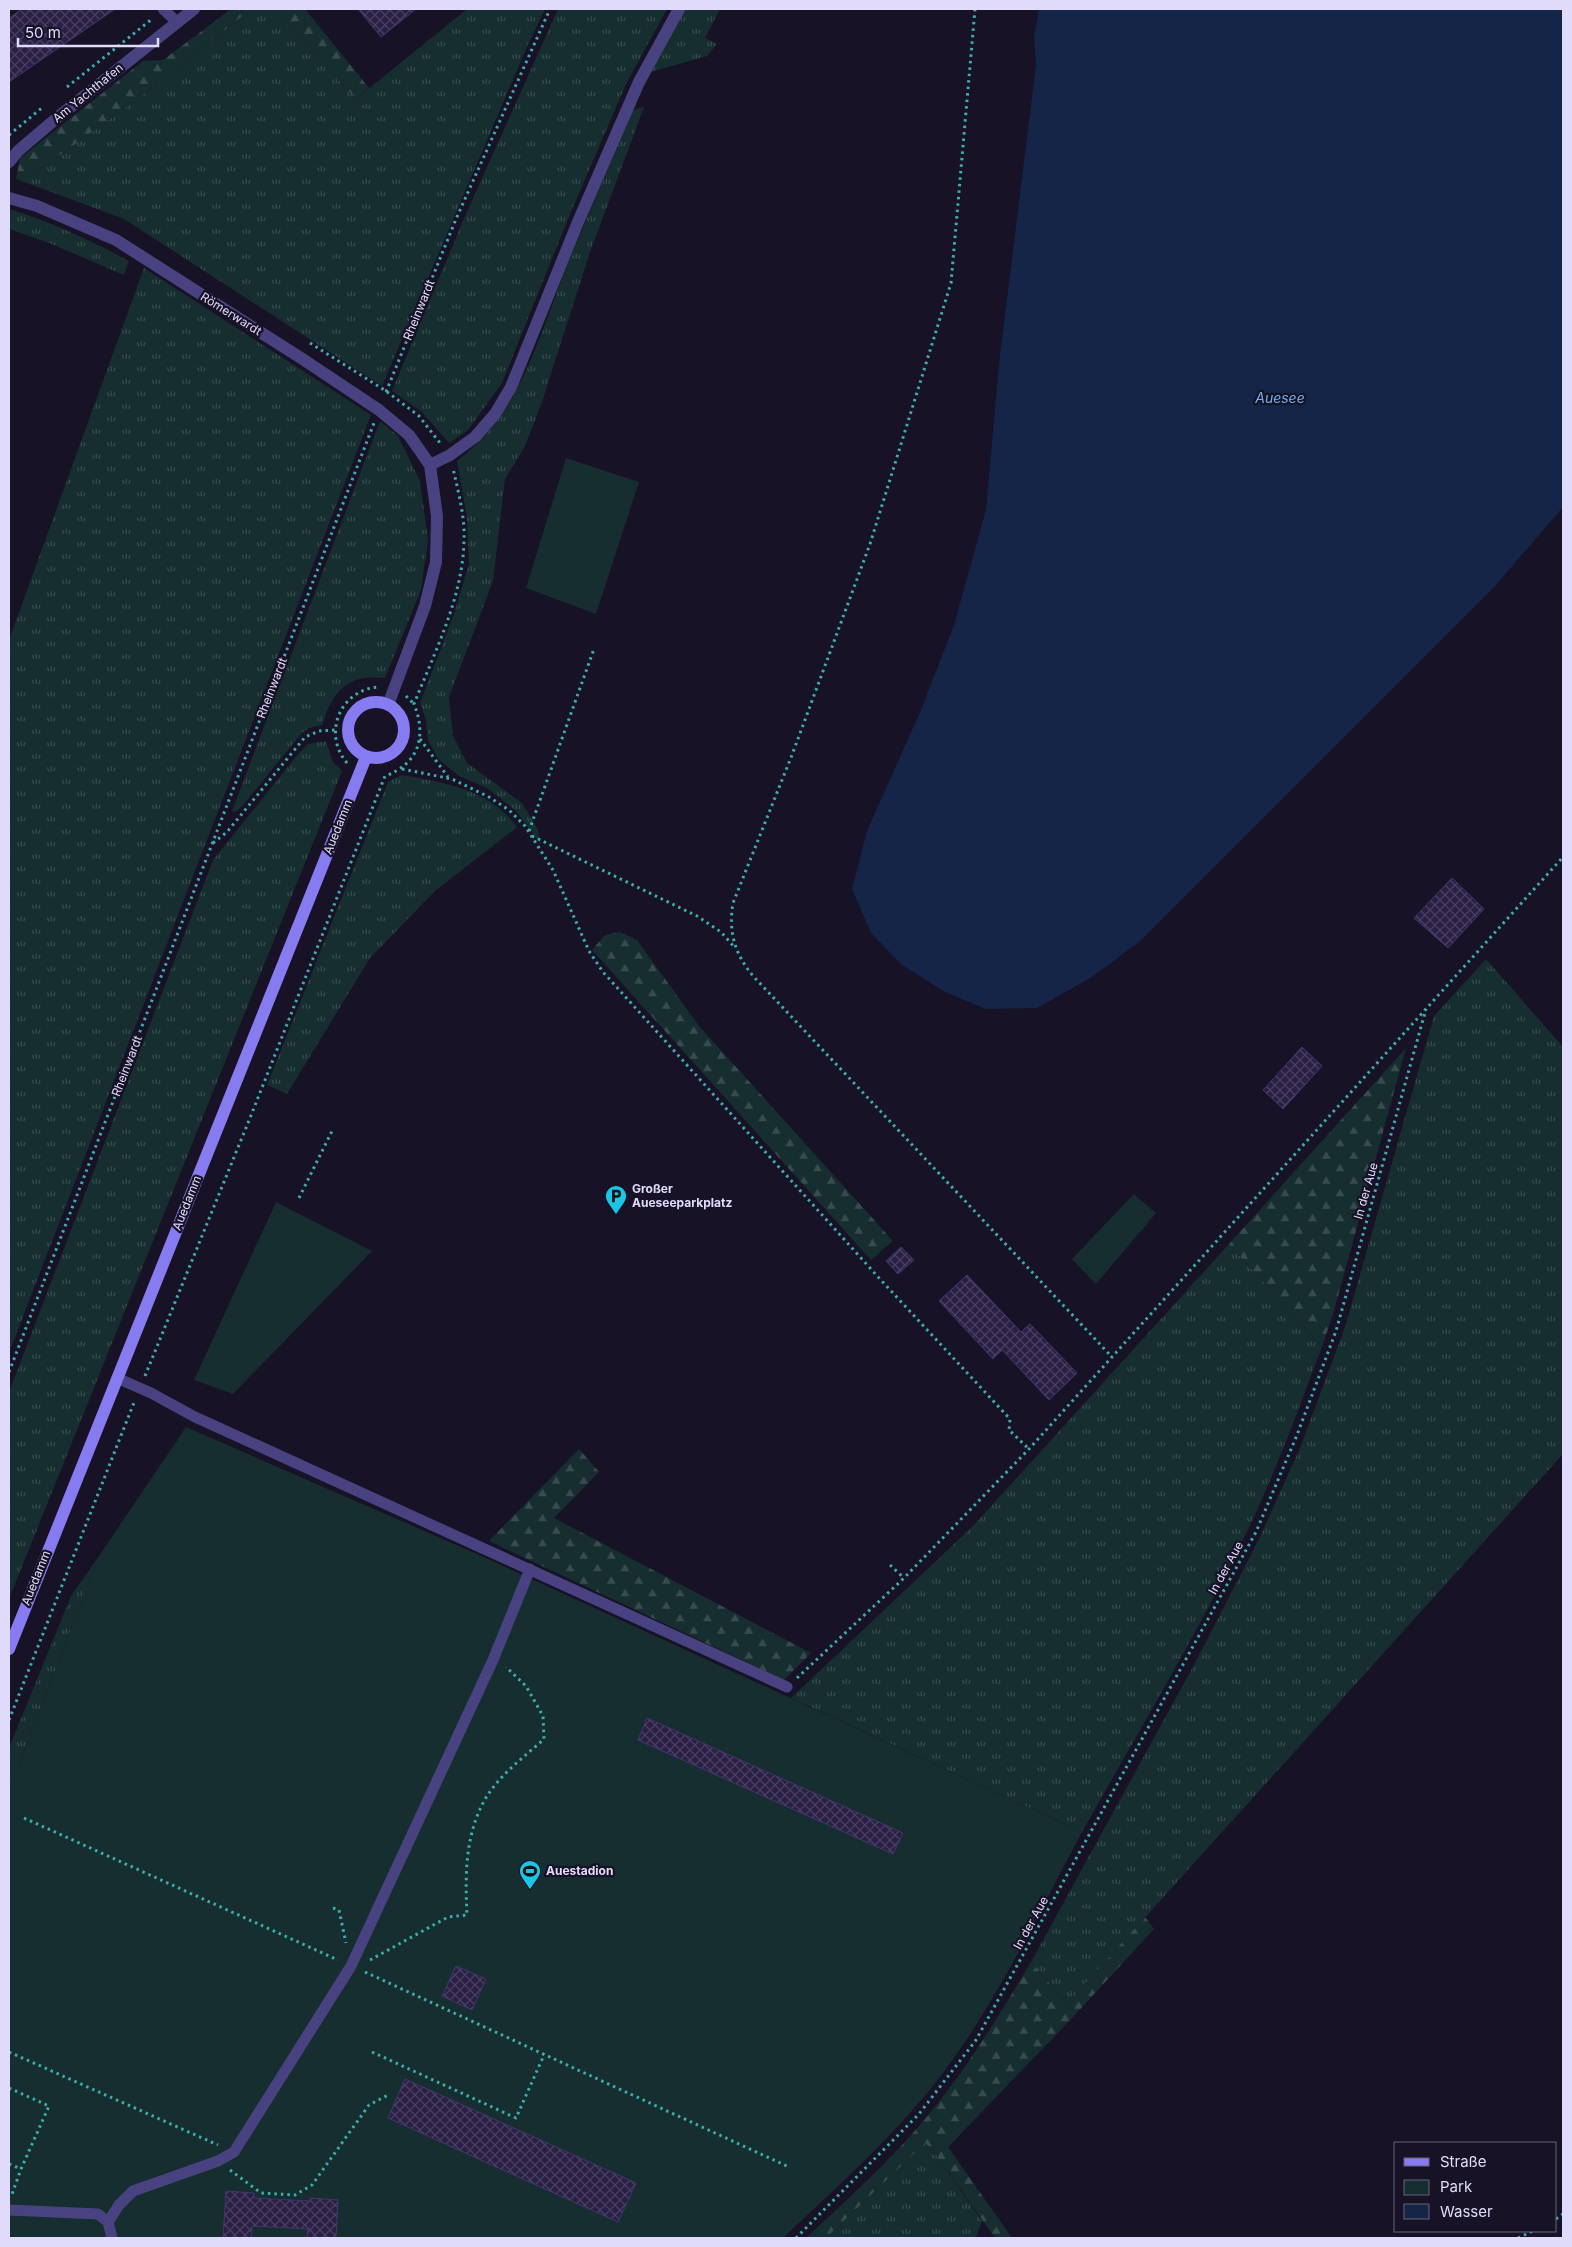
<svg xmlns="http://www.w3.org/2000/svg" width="1572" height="2247" font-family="Inter,sans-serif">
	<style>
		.grass { fill: url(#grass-tufts) }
		.forest { fill: url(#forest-firs) }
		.green { fill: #162e2f }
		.water { fill: #142548 }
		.building { fill: url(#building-cross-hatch); stroke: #44346e }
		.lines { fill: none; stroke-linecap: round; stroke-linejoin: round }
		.path { stroke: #3dadad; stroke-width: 3; stroke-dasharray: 2.5 4; stroke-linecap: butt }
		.lane { stroke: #484280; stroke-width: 11 }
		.street { stroke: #484280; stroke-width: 12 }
		.secondary { stroke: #867bf1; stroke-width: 12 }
		.labels { text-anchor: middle; stroke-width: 4.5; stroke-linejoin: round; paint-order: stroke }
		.street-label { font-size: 12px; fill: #e0dbfb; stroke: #171226 }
		.poi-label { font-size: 12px; font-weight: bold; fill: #e0dbfb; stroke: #171226; text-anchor: start }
		.water-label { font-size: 14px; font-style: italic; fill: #73aef1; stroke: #171226 }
	</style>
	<defs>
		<pattern id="grass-tufts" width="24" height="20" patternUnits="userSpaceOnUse" patternTransform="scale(1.25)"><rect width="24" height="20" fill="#162e2f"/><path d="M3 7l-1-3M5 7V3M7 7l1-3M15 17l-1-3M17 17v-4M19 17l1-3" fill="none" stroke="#384c4e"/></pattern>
		<pattern id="forest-firs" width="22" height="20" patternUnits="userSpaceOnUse" patternTransform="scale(1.25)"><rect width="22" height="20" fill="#162e2f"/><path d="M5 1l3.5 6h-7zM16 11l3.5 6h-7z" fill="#384c4e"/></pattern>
		<pattern id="building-cross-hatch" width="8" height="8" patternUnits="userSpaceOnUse" patternTransform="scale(1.25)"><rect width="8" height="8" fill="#2a2045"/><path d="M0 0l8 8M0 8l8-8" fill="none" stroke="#494061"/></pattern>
	</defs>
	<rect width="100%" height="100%" fill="#171226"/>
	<!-- grass -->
	<g class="grass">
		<polygon points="251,9 275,9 356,99 467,9 545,9 526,49 382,386 124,219 16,179 46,165 158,84"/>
		<polygon points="558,9 667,9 626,84 568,219 502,383 468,430 449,443 422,412 392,391 462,223"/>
		<polygon points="685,9 720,9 705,38 717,44 707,56 651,72"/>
		<path d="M 644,107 L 590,252 L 541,405 L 524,448 L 505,479 L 493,581 L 449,697 L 453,736 L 467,763 L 522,803 L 537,828 L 541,844 L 515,810 L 487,788 L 459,776 L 438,759 L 428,740 L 426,720 L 420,703 L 454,614 L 469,564 L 467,518 L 457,461 C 522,412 539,335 568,263 C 589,212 612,161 633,110 Z"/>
		<path d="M 9,209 C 52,222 90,240 129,261 L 124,275 L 49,243 L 9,229 Z"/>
		<polygon points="144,268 371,415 9,1353 9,640"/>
		<path d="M 380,421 L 398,436 L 420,481 L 428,540 L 421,590 L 385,678 C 348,673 332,692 322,725 L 309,728 L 302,733 L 242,806 L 235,812 L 232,811 Z"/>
		<polygon points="326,741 333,762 342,771 9,1599 9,1392 213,860 299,753 308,744"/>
		<path d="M 402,775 C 446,783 489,789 517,827 L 435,891 L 370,958 L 287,1094 L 267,1085 L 388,782 Z"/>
		<polygon points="1486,959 1563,1047 1563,1454 1067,2004 1031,1962 1195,1663 1259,1539 1300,1448 1345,1327 1434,1016"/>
		<path d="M 1229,1244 L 1322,1347 C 1300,1405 1279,1463 1253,1519 C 1202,1626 1140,1729 1082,1832 L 791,1698 L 973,1526 Z"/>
		<polygon points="99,1556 9,1790 9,1748 71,1596"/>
		<polygon points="925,2143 932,2149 982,2221 976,2238 826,2238"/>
	</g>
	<!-- forest -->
	<g class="forest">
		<polygon points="231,9 251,9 158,84 46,165 16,179 20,158 143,61 163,60"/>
		<polygon points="275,9 305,9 369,88 356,99"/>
		<polygon points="620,932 637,940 699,1026 893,1241 871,1260 592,950 605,935"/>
		<polygon points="1406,1048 1334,1311 1322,1347 1229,1244"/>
		<polygon points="579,1449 599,1472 554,1518 811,1653 784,1680 489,1541"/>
		<path d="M 1145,1917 L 1154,1929 L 1074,2016 L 948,2147 L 1012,2238 L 995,2238 L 932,2149 L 925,2143 L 826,2238 L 806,2238 C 844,2202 885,2166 919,2126 C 963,2075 997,2019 1031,1962 L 1067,2004 Z"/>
	</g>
	<!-- green -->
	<g class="green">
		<polygon points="566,458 639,482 596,614 526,588"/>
		<polygon points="1134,1194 1156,1213 1096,1284 1072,1259"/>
		<polygon points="276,1202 372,1251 233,1394 194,1380"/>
		<path d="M 186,1427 L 477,1554 L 1082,1832 C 1039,1912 1000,1996 946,2069 C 899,2132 840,2184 783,2238 L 9,2238 L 9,1790 L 99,1556 Z"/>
	</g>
	<!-- water -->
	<polygon class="water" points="1039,9 1563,9 1563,507 1496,585 1139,942 1092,977 1037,1008 986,1009 945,992 902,965 871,933 852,889 867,831 921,710 954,625 986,510 999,364 1036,65 1034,36"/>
	<!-- building -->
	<g class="building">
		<polygon points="22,9 115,9 9,82 9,18"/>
		<polygon points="358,9 416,9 381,37"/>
		<polygon points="1452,878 1484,909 1448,948 1414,918"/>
		<polygon points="1302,1047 1322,1066 1283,1109 1263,1090"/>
		<polygon points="901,1247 914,1260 898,1274 886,1261"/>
		<polygon points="967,1275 1021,1332 1030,1324 1077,1373 1049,1400 1002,1350 993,1359 939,1301"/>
		<polygon points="647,1718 903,1833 893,1854 638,1740"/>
		<polygon points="456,1966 486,1979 472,2010 442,1996"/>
		<polygon points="405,2079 636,2183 618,2222 388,2118"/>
		<polygon points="226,2191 254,2193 254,2198 310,2201 310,2198 338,2200 336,2238 307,2238 308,2229 252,2226 251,2238 223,2238"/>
	</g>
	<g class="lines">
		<!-- path -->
		<g class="path">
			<path d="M 975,9 L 951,283 L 870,544 L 792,755 L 733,903 C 728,932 735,955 754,977 L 1112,1357"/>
			<polyline points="67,87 152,19"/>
			<polyline points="9,135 43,107"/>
			<polyline points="310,343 386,391 419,416 440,443"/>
			<polyline points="386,392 456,219 550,9"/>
			<polyline points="406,696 414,704"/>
			<polyline points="420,739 448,777"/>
			<path d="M 347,763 C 322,734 340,689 379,687"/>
			<polyline points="402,769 452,779 489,797 509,810 525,826 553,870 589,951 603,972 879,1278 1010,1419 1009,1430 1029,1449"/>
			<polyline points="529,831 594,649"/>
			<polyline points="532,836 697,916 721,932 735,948"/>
			<polyline points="213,843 227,832 305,737 319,731 335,730"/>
			<polyline points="299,1198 333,1129"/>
			<polyline points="9,1372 374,423"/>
			<path d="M 145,1376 L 250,1118 L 385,776 C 419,764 427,736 414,704 C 435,651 463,597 464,540 C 465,516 458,491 453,468"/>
			<polyline points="890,1565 904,1578"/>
			<polyline points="797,1678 904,1578 1029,1449 1563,857"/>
			<polyline points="9,1720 135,1400"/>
			<polyline points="24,1818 338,1960"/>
			<polyline points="333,1908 339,1910 346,1943"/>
			<path d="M 370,1960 L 448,1917 L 467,1915 C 465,1874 465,1832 487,1796 C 501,1774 524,1757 544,1739 L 543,1716 L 526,1686 L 506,1667"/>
			<polyline points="365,1972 789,2167"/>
			<polyline points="9,2052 218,2145"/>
			<polyline points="372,2052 516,2118 544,2055"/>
			<polyline points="9,2088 49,2106 21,2169 11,2197"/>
			<polyline points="9,2164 21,2169"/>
			<polyline points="230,2170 261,2193 295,2195 312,2185 369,2105 388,2095"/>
			<polyline points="1556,2219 1563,2214"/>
			<polyline points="796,2238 919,2114 976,2040 1256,1532 1297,1435 1336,1331 1426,1009"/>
			<polyline points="1518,2238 1533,2231"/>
		</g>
		<!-- lane -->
		<g class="lane">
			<polyline points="163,9 177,22"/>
			<polyline points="117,1378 151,1393 195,1417 787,1687"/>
			<polyline points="9,2210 98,2214 108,2222 112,2238"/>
			<polyline points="108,2222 119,2205 133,2191 218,2161 234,2152 351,1966 493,1660 530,1569"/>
		</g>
		<!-- street -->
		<g class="street">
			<polyline points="9,162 18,151 58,117 194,9"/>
			<polyline points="9,198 37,206 116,240 301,358 379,410 409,435 430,465 437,516 436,562 425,606 388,705"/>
			<polyline points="430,465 450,455 475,437 495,414 511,387 578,222 639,82 679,9"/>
		</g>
		<!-- secondary -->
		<g class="secondary">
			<circle cx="376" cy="730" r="28"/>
			<polyline points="9,1649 366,757"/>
		</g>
	</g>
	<!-- icons -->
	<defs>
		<g id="parking-pin" transform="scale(1.125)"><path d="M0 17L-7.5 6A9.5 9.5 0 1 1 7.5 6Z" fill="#1ac5e7" stroke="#171226"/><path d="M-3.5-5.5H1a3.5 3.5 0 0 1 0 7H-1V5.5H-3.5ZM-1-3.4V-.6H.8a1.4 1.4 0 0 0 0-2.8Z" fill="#111"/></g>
		<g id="stadium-pin" transform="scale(1.125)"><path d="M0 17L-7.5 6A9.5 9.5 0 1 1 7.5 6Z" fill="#1ac5e7" stroke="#171226"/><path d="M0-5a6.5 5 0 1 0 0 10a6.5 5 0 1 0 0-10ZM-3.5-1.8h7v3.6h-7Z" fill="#111"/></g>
	</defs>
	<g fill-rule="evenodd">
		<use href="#parking-pin" x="616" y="1196"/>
		<use href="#stadium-pin" x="530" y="1871"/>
	</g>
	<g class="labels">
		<!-- street labels -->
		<g class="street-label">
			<text transform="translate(88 93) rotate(-39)" y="4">Am Yachthafen</text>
			<text transform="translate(419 310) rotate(-68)" y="4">Rheinwardt</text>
			<text transform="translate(231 314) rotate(32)" y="4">Römerwardt</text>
			<text transform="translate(272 688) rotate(-69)" y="4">Rheinwardt</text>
			<text transform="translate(338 827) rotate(-68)" y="4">Auedamm</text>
			<text transform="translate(127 1066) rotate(-69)" y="4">Rheinwardt</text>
			<text transform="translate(1366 1191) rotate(-74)" y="4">In der Aue</text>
			<text transform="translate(187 1203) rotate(-68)" y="4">Auedamm</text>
			<text transform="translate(1226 1568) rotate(-61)" y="4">In der Aue</text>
			<text transform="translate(36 1578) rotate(-68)" y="4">Auedamm</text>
			<text transform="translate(1031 1923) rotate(-61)" y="4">In der Aue</text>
		</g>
		<!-- poi labels -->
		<g class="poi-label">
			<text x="632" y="1193">Großer<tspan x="632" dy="14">Aueseeparkplatz</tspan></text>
			<text x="546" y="1875">Auestadion</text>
		</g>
		<!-- water labels -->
		<g class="water-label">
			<text x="1280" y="403">Auesee</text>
		</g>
	</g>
	<!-- border -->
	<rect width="1572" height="2247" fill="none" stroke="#e0dbfb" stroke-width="20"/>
	<!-- legend -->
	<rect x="1394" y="2142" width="162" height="90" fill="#171226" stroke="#67627b"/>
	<rect x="1404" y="2158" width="25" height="8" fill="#867bf1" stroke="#67627b"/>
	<text x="1440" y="2167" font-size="15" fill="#e0dbfb">Straße</text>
	<rect x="1404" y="2180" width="25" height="15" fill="#162e2f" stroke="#67627b"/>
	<text x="1440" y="2192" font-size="15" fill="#e0dbfb">Park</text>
	<rect x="1404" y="2204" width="25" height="15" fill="#142548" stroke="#67627b"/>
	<text x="1440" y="2217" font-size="15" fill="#e0dbfb">Wasser</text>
	<!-- scale -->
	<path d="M18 38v8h140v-8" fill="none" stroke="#e0dbfb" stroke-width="2.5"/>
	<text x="25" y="38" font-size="15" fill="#e0dbfb" stroke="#171226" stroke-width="4" paint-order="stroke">50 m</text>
</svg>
